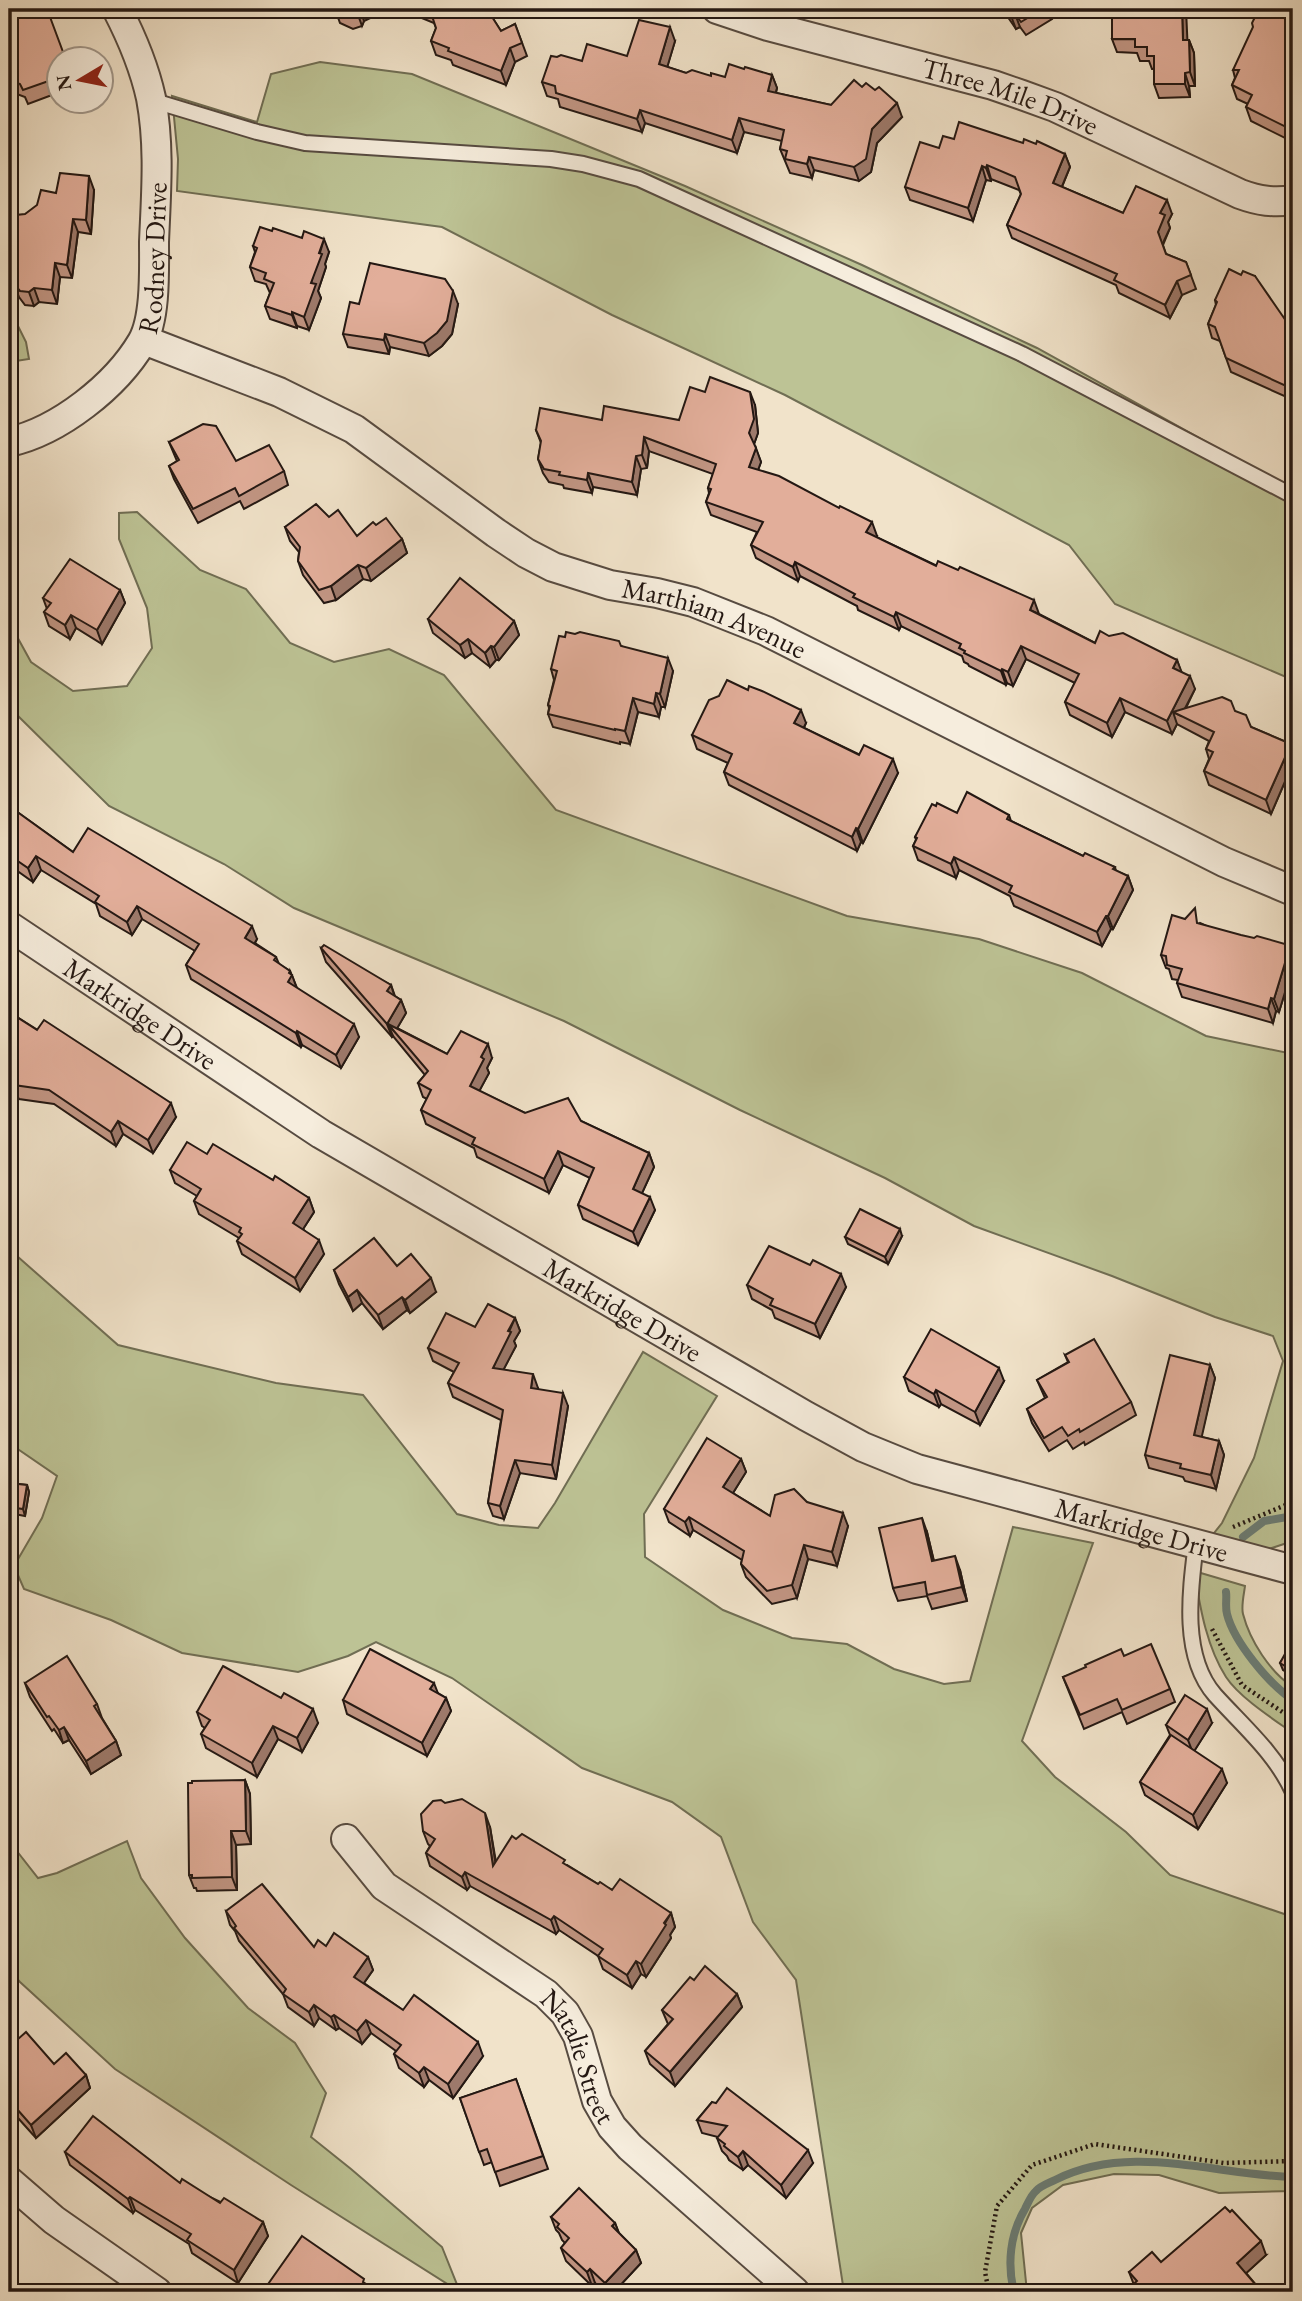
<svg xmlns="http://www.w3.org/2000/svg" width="1302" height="2301" font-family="'EB Garamond',serif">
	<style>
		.green { fill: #bdc395; stroke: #706e54; stroke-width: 2 }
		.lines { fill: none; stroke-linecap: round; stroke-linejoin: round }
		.stream { stroke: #6b7c74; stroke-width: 8 }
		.service-casing { stroke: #574b41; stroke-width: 18 }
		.minor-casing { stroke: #574b41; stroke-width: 32 }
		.path { stroke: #241813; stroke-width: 4.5; stroke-dasharray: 2 3.5; stroke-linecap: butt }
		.service { stroke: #f6eddd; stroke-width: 14 }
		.minor { stroke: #f6eddd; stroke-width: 28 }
		.wall { fill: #c29684; stroke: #241813; stroke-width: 2 }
		.shaded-wall { fill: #9e7a6c; stroke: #241813; stroke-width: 2 }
		.building { fill: #e2ae9a; stroke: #241813; stroke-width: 2 }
		.labels { text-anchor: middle; stroke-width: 5; stroke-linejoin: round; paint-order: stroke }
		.street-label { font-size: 28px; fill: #241813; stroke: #f6eddd }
	</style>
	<rect width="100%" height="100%" fill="#f1e3ca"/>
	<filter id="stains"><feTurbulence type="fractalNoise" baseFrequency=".00286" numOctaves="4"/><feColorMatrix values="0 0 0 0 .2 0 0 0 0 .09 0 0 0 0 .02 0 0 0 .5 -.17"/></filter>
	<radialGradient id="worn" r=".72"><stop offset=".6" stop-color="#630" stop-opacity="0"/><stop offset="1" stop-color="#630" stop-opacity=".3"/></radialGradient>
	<!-- green -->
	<g class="green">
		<polygon points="320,62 412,74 685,186 862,265 1037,348 1293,490 1293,680 1115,604 1069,545 785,395 612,315 442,227 177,191 178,159 172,96 257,122 271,74"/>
		<polygon points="9,308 26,342 29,359 9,362"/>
		<polygon points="137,512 200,570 246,589 290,643 334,662 389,649 444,675 556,810 847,916 979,939 1082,973 1206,1036 1293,1054 1293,1541 1263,1551 1211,1537 1222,1523 1254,1458 1283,1361 1273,1336 1215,1317 1112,1276 974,1226 885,1178 740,1110 564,1021 294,908 224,864 109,806 9,707 9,622 31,662 73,691 127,686 152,648 147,608 119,539 119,513"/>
		<polygon points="9,1249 118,1345 276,1383 363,1395 457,1514 499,1525 538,1528 555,1503 643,1352 717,1396 644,1514 645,1557 723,1610 792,1638 847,1644 894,1669 944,1684 970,1681 1013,1527 1093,1543 1022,1741 1055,1777 1126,1832 1170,1875 1293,1917 1293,2191 1219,2193 1159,2175 1114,2174 1063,2185 1032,2208 1021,2233 1027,2292 844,2292 796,1980 753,1922 721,1837 672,1802 582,1768 452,1678 376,1642 348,1656 298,1672 182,1653 111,1620 24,1589 14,1566 42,1518 57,1476 9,1443"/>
		<path d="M 1194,1571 L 1245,1586 C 1244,1594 1241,1606 1243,1614 C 1250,1641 1270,1672 1293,1687 L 1293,1733 C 1273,1719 1239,1697 1226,1677 C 1206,1646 1200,1606 1194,1571 Z"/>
		<polygon points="9,1841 38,1878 57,1873 127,1841 141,1878 185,1938 248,2008 295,2043 326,2093 311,2137 351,2169 442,2247 460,2292 291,2185 115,2069 20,1982 9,1970"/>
	</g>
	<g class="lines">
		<!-- stream -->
		<g class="stream">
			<polyline points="1243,1537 1264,1521 1293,1516"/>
			<path d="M 1226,1592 C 1227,1598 1225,1607 1227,1614 C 1234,1642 1269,1684 1293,1700"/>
			<path d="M 1014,2292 C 1007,2264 1010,2234 1025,2209 C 1028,2203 1031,2195 1036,2191 C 1040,2186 1049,2183 1055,2180 C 1130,2142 1214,2175 1293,2177"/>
		</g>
		<!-- service casing -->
		<g class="service-casing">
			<g id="service">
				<polyline points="151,100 257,132 305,143 551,159 583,164 639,179 1022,354 1293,496"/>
				<path d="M 1196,1543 C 1190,1591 1181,1656 1215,1695 C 1244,1727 1275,1753 1293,1792"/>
			</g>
		</g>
		<!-- minor casing -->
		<g class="minor-casing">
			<g id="minor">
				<path id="s1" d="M 717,9 L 768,26 L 993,85 L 1022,95 L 1055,107 L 1240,194 C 1259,201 1274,203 1293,200"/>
				<path id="s2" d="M 144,340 L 279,392 L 354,429 L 496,533 L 526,553 L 553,567 L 610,585 L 657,593 L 693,602 L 766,631 L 1224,862 L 1293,891"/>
				<path id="s3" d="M 9,442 C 59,431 116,386 142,342 C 156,318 154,269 154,242 C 156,194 160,146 151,98 C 144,66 132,38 117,9"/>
				<path id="s4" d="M 9,926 L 321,1134 L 806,1416 L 863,1447 L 917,1469 L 1293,1570"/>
				<path id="s5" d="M 346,1839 L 384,1886 L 546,1994 L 565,2013 L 578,2036 L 597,2101 L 612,2127 L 630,2147 L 795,2292"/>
				<polyline points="9,2181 54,2220 157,2292"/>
			</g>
		</g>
		<!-- path -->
		<g class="path">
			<polyline points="1233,1527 1293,1502"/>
			<polyline points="1212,1629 1242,1685 1293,1719"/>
			<polyline points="989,2292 985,2272 997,2206 1032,2165 1095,2144 1224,2163 1293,2161"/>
		</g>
		<!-- service -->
		<use href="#service" class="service"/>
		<!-- minor -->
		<use href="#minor" class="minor"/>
	</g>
	<!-- wall -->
	<g class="wall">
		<polygon points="335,9 389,9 364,21 362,26 353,29 340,23"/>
		<polygon points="400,9 489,9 488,11 501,31 515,24 527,56 515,62 506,85 453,65 451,60 436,55 431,41 436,28 434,23"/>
		<polygon points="999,9 1048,9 1052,19 1026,35 1020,27 1016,29 1003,10"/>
		<polygon points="9,14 60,60 60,92 28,104 25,97 9,91"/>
		<polygon points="1293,22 1293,142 1251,121 1246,107 1248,104 1237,99 1232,85 1235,78 1233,70"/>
		<polygon points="1112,39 1189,40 1194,53 1195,86 1189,86 1190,97 1159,98 1154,84 1154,69 1152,69 1149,61 1140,61 1137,53 1117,52"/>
		<polygon points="675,41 667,67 686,73 711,76 725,77 744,69 772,75 777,88 776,93 831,105 862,87 902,117 877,143 871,172 859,181 814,170 812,178 790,173 780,149 782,141 744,132 737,153 645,123 642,132 560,107 558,99 547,96 542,82 557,57 582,61 627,56"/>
		<polygon points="954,139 1023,143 1065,154 1070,167 1062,187 1123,213 1172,214 1168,222 1170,228 1163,245 1166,254 1186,262 1196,289 1182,295 1170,318 1119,293 1116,285 1012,238 1007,225 1021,194 1019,190 991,179 991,181 986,180 973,221 910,200 905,187 939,148"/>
		<polygon points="94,190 91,234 78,232 72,278 60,277 57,304 39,302 34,306 25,305 19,297 9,271 56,193"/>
		<polygon points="253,246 329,252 325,264 326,267 318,291 321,298 309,330 297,326 297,328 270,319 265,306 270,293 266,284 255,281 250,267 255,252"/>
		<polygon points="1241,275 1255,276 1291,399 1231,372 1220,341 1212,338 1208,324 1216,305 1215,300"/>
		<polygon points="359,304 458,304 452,334 442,346 429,356 390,347 389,354 348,347 343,334"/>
		<polygon points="705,392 755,405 758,433 754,444 761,462 758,470 877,536 876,537 1039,614 1095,643 1109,636 1177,660 1181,672 1195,689 1186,708 1235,711 1251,727 1291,744 1293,751 1293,763 1271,814 1209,785 1204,771 1209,759 1206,749 1209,741 1177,724 1172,734 1125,712 1112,737 1070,715 1065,702 1075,683 1026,659 1013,686 1007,683 1006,685 969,666 968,664 964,662 962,656 901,626 899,630 858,610 857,606 800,576 798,581 756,558 751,545 757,532 711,515 706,502 709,493 708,488 713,474 649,451 647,468 641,469 637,495 593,487 592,493 564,488 563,485 549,482 543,473 538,459 541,443 536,430 602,420 679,420"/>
		<polygon points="169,442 236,461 284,471 288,485 244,509 240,501 198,523 174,479 169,466 177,461"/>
		<polygon points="329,517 357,536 376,525 402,539 407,553 371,581 363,579 336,600 324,603 303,575 298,561 299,552 290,541 285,527"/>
		<polygon points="120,590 125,603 102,644 76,628 70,639 49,626 44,612 47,609 43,598"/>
		<polygon points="428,619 514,621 519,635 499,660 496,660 490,667 472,653 465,658 433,633"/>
		<polygon points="621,646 673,671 665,707 661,707 659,717 638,712 630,744 620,742 620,744 553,727 548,714 549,708 548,705 554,680 551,669"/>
		<polygon points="806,723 804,728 898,773 863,843 861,842 857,851 729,785 724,772 728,763 697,749 692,735"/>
		<polygon points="9,806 73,852 257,939 255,943 276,957 279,964 290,971 297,988 359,1037 341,1068 302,1045 301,1047 191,979 186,965 195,951 142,919 132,935 100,916 96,904 41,870 33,882 9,865"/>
		<polygon points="936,806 957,813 1009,815 1011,821 1083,856 1115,867 1116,871 1128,876 1133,890 1113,929 1111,929 1102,946 1014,906 1010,896 959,870 956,878 918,860 913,846 916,840 915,837"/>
		<polygon points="1200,923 1293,966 1279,1012 1276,1011 1273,1023 1182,997 1177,983 1178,980 1172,979 1169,969 1166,968 1161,955"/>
		<polygon points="321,948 391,985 395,996 401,1000 406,1013 397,1028 447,1054 492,1058 487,1068 489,1073 479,1091 525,1113 581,1121 649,1153 654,1167 642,1193 655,1210 638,1245 583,1219 578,1205 590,1178 563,1165 549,1193 477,1157 474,1148 426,1124 421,1110 427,1099 423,1097 418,1083 425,1075 393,1036 392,1037 326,962"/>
		<polygon points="9,1012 176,1117 153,1153 123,1134 116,1146 54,1104 19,1099 9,1082"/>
		<polygon points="207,1154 273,1180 309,1198 314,1212 303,1229 324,1254 300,1291 242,1254 237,1241 239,1238 199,1214 194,1201 197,1196 175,1183 170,1170"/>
		<polygon points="902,1236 888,1264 848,1244 845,1237"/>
		<polygon points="810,1265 846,1287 820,1338 775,1318 772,1310 752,1299 747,1285"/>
		<polygon points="397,1266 436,1292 410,1313 407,1310 383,1329 362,1303 353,1311 339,1284 334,1270"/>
		<polygon points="515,1318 520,1331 514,1341 516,1346 503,1370 538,1388 538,1389 568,1406 556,1479 520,1473 504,1519 493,1516 488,1503 501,1420 453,1397 448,1383 454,1372 433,1361 428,1348 475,1327"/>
		<polygon points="1065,1355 1131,1402 1136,1415 1085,1445 1084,1442 1073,1449 1067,1440 1049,1451 1032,1423 1027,1409 1045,1398 1037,1380 1068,1362"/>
		<polygon points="1210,1365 1215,1378 1201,1437 1219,1441 1224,1455 1216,1489 1185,1481 1183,1477 1149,1468 1145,1455"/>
		<polygon points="904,1377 1004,1381 980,1425 941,1404 939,1407 909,1391"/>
		<polygon points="741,1459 746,1472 733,1493 770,1516 807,1502 848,1526 837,1566 808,1559 797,1598 772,1604 746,1577 741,1564 742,1560 693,1530 690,1536 669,1522 664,1509"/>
		<polygon points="9,1483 27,1485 29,1492 25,1516 9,1513"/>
		<polygon points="927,1532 934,1561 960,1570 967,1601 932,1609 927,1596 898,1601 893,1588"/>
		<polygon points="1293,1646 1293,1676 1283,1670 1280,1663"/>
		<polygon points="1124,1656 1170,1689 1175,1702 1127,1724 1122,1712 1084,1729 1063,1677"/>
		<polygon points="25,1683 97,1704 102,1718 116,1741 121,1755 91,1774 69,1740 63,1743 54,1729 52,1731 30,1697"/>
		<polygon points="438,1693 446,1698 451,1711 427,1756 347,1714 343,1700"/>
		<polygon points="281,1698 318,1723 302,1752 278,1739 257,1777 206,1748 201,1734 205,1728 202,1726 197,1712"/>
		<polygon points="9,1723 16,1743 9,1745"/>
		<polygon points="1212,1723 1194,1751 1227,1783 1198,1829 1145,1795 1140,1782 1170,1735 1166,1725"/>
		<polygon points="245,1780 250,1794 251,1844 236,1845 237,1890 197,1891 196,1888 194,1888 189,1875"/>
		<polygon points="445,1803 490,1827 496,1862 567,1865 598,1884 671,1913 675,1927 670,1935 671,1938 646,1977 641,1974 632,1988 603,1969 598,1956 559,1930 556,1934 470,1886 467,1890 430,1866 426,1853 430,1846 428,1844 423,1831"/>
		<polygon points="226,1911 314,1947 326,1946 368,1957 373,1970 364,1983 403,2010 483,2056 453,2098 429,2080 424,2087 399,2068 394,2054 396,2051 371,2033 362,2044 339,2028 336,2030 319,2018 314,2026 288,2007 283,1994 239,1941 235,1931 230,1925"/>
		<polygon points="694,1980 737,1994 742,2007 675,2086 650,2064 645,2051 668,2024 662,2010"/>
		<polygon points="9,2042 54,2064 86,2075 90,2088 36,2138 9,2108"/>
		<polygon points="516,2079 548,2169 500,2186 492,2162 484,2165 460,2098"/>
		<polygon points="712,2102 813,2163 786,2198 748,2165 743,2170 729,2160 727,2156 722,2151 717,2138 718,2137 702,2133 697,2120"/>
		<polygon points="65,2152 180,2183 263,2222 268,2236 238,2283 192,2253 189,2244 135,2210 133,2213 70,2165"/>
		<polygon points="551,2217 615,2223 619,2233 636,2250 641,2263 614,2292 605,2292 595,2283 592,2286 566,2261 561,2248 565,2243 562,2240 559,2233 556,2230"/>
		<polygon points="1266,2255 1246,2273 1262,2292 1125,2292 1134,2285 1129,2272 1161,2262"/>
	</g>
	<!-- shaded-wall -->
	<g class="shaded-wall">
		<polygon points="358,9 360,9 364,21 362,26 357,12"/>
		<polygon points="1182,9 1186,9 1188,53 1183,40"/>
		<polygon points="1015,14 1020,27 1016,29 1011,16"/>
		<polygon points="670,27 675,41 664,78 659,64"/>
		<polygon points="1189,40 1194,53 1195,86 1190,72"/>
		<polygon points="510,48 515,62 506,85 501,71"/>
		<polygon points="1185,73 1189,86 1190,97 1185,84"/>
		<polygon points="772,75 777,88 772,104 768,91"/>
		<polygon points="897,103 902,117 877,143 871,172 859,181 854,167 872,129"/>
		<polygon points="640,110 645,123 642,132 637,119"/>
		<polygon points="739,118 744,132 737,153 732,140"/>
		<polygon points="1065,154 1070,167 1058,196 1053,183"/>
		<polygon points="809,157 814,170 812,178 807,164"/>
		<polygon points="987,165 991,179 991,181 986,168"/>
		<polygon points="982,166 986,180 973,221 968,208"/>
		<polygon points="89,176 94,190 91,234 86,220"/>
		<polygon points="1167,200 1172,214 1168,222 1170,228 1162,245 1158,232 1160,213"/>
		<polygon points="73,219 78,232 72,278 67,265"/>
		<polygon points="324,239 329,252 325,264 326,267 318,291 321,298 309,330 304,317 311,283"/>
		<polygon points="55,263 60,277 57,304 52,290"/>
		<polygon points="1177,281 1182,295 1170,318 1165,305"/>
		<polygon points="34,288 39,302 34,306 29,292"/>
		<polygon points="453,291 458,304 452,334 442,346 429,356 424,343"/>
		<polygon points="292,312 297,326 297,328 292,315"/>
		<polygon points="385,334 390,347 389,354 384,340"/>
		<polygon points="1293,369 1293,393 1291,399 1286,386"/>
		<polygon points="750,392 755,405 758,433 753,447 749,433"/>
		<polygon points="644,437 649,451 647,468 642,455"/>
		<polygon points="756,448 761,462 754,481 749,467"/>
		<polygon points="636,456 641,469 637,495 632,482"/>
		<polygon points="588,473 593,487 592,493 587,480"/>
		<polygon points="872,522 877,536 871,546 866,532"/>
		<polygon points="402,539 407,553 371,581 366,568"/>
		<polygon points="795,562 800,576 798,581 793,567"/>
		<polygon points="358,565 363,579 336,600 331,586"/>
		<polygon points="120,590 125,603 102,644 97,630"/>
		<polygon points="1034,600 1039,614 1030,610"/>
		<polygon points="896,612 901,626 899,630 894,617"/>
		<polygon points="71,615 76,628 70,639 65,625"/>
		<polygon points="514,621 519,635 499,660 494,647"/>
		<polygon points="468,639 472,653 465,658 460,645"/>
		<polygon points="491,646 496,660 490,667 485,653"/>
		<polygon points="1021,646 1026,659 1013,686 1008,672"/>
		<polygon points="668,658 673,671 665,707 660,694"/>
		<polygon points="1177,660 1182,673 1173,668"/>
		<polygon points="1002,669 1007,683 1006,685 1001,671"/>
		<polygon points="1190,676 1195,689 1181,716 1173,712 1177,724 1172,734 1167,721"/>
		<polygon points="656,693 661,707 659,717 654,704"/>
		<polygon points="633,698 638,712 630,744 625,731"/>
		<polygon points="1120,698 1125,712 1112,737 1107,723"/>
		<polygon points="801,710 806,723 799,737 794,723"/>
		<polygon points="1291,744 1293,751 1293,763 1271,814 1266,800"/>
		<polygon points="893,759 898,773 863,843 858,829"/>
		<polygon points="856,828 861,842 857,851 852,837"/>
		<polygon points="36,856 41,870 33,882 28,868"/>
		<polygon points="954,857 959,870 956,878 951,864"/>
		<polygon points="1128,876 1133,890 1113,929 1108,916"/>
		<polygon points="137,906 142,919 132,935 127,922"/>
		<polygon points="1106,916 1111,929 1102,946 1097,932"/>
		<polygon points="252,926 257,939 250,951 245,938"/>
		<polygon points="1288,953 1293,966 1279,1012 1274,999"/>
		<polygon points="290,971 292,976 292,975 297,989 288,982"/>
		<polygon points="391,985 395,998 387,991"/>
		<polygon points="1271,998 1276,1011 1273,1023 1268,1009"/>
		<polygon points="401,1000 406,1013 395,1032 388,1024 393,1036 392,1037 387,1024"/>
		<polygon points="354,1024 359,1037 341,1068 336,1055"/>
		<polygon points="297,1031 302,1045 301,1047 296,1033"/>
		<polygon points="488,1044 492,1058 487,1068 489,1073 475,1099 470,1086 481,1057"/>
		<polygon points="171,1103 176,1117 153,1153 148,1140"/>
		<polygon points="118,1121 123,1134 116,1146 111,1132"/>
		<polygon points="558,1151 563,1165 549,1193 544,1179"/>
		<polygon points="649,1153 654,1167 638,1202 633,1189"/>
		<polygon points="650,1197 655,1210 638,1245 633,1232"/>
		<polygon points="309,1198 314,1212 298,1237 293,1223"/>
		<polygon points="900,1229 902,1236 888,1264 885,1257"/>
		<polygon points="319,1240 324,1254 300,1291 295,1278"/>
		<polygon points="841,1274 846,1287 820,1338 815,1324"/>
		<polygon points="431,1278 436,1292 410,1313 405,1300"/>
		<polygon points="357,1290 362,1303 353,1311 348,1297"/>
		<polygon points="402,1297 407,1310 383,1329 378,1315"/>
		<polygon points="515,1318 520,1331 514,1341 516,1346 497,1382 493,1368"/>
		<polygon points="1210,1365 1215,1378 1199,1449 1194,1435"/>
		<polygon points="999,1368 1004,1381 980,1425 975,1412"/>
		<polygon points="533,1374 538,1388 536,1401 531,1388"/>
		<polygon points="936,1390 941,1404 939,1407 934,1394"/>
		<polygon points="563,1393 568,1406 556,1479 552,1465"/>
		<polygon points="1219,1441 1224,1455 1216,1489 1211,1475"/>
		<polygon points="741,1459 746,1472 728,1501 723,1487"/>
		<polygon points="515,1460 520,1473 504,1519 500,1506"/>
		<polygon points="27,1485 29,1492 25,1516 23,1509"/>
		<polygon points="843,1513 848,1526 837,1566 832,1552"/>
		<polygon points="689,1517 693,1530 690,1536 685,1522"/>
		<polygon points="922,1518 927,1532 937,1575 932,1561"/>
		<polygon points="804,1545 808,1559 797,1598 792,1585"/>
		<polygon points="955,1556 960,1570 967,1601 962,1587"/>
		<polygon points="434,1683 439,1696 430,1689"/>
		<polygon points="446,1698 451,1711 427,1756 422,1743"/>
		<polygon points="313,1709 318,1723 302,1752 297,1738"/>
		<polygon points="1207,1709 1212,1723 1193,1753 1188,1740"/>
		<polygon points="273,1726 278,1739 257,1777 252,1763"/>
		<polygon points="64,1727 69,1740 63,1743 59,1730"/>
		<polygon points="116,1741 121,1755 91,1774 86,1761"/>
		<polygon points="1222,1769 1227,1783 1198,1829 1193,1815"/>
		<polygon points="245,1780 250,1794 251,1844 246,1831"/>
		<polygon points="485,1813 490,1827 498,1880 493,1866"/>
		<polygon points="231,1831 236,1845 237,1890 232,1877"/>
		<polygon points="465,1872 470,1886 467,1890 462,1877"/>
		<polygon points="671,1913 675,1927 670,1935 671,1938 646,1977 641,1964"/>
		<polygon points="554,1916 559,1930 556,1934 551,1920"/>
		<polygon points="368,1957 373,1970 359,1990 354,1977"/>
		<polygon points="636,1961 641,1974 632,1988 627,1975"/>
		<polygon points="737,1994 742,2007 675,2086 670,2072"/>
		<polygon points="314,2005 319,2018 314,2026 309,2012"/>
		<polygon points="334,2015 339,2028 336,2030 331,2017"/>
		<polygon points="366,2020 371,2033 362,2044 357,2031"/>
		<polygon points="478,2042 483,2056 453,2098 448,2084"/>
		<polygon points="424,2067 429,2080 424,2087 419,2073"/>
		<polygon points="86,2075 90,2088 36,2138 31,2125"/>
		<polygon points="808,2150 813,2163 786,2198 781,2185"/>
		<polygon points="743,2151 748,2165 743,2170 738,2157"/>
		<polygon points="130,2197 135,2210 133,2213 128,2199"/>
		<polygon points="263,2222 268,2236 238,2283 234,2270"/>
		<polygon points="615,2223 620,2236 612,2226"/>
		<polygon points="1261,2241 1266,2255 1242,2277 1237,2263"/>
		<polygon points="636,2250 641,2263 614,2292 608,2292 605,2283"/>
		<polygon points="590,2269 595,2283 592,2286 587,2272"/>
	</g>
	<!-- building -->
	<g class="building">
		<polygon points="23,9 47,9 66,60 60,60 60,77 23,90 20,84 9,80 9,14"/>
		<polygon points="335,9 358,9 357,12 348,16 335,10"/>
		<polygon points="427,9 487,9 501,31 515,24 522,43 510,48 501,71 448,51 449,48 431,41 436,28 430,10"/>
		<polygon points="1006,9 1042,9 1021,22 1015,14 1011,16"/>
		<polygon points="1112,9 1182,9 1183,40 1189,40 1190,72 1185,73 1185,84 1154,84 1154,56 1147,56 1147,47 1135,47 1135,39 1112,39"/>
		<polygon points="1259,9 1263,9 1293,22 1293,128 1292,130 1246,107 1252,95 1232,85 1239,70 1233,70 1253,27 1252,23"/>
		<polygon points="639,20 670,27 659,64 686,73 692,70 711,76 711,73 725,77 729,64 744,69 745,67 772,75 768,91 831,105 854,80 862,87 866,83 875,90 879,87 897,103 872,129 866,159 854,167 809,157 807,164 785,159 787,151 780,149 784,130 739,118 732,140 640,110 637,119 556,93 555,86 542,82 551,56 557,57 561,55 582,61 587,44 627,56"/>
		<polygon points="959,122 1023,143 1024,139 1036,144 1037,141 1065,154 1053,183 1123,213 1136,186 1167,200 1160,213 1165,215 1158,232 1166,254 1186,262 1191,275 1177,281 1165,305 1114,280 1117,274 1007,225 1021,194 1015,177 987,165 986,168 982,166 968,208 905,187 920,142 939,148 943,136 954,139"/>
		<polygon points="60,173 89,176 86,220 73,219 67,265 55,263 52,290 34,288 29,292 20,291 14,284 15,278 9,270 16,215 25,214 37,205 41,190 56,193"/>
		<polygon points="260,227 272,231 273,228 302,238 304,231 324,239 319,253 322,254 311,283 316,284 304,317 292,312 292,315 265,306 274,283 264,279 266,273 250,267 257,248 253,246"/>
		<polygon points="370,263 445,279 453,291 447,321 437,333 424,343 385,334 384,340 343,334 350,302 359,304"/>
		<polygon points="1229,269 1241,275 1243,271 1255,276 1284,318 1293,296 1293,369 1286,386 1226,358 1215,327 1208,324 1217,302 1215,300"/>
		<polygon points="710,377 750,392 754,419 749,433 756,448 749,467 779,476 839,508 840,506 872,522 866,532 936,566 938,561 958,570 960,567 1034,600 1030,610 1095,643 1100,631 1109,636 1123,633 1177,660 1173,668 1190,676 1167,721 1120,698 1107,723 1065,702 1079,674 1021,646 1008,672 1002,669 1001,671 964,653 965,651 959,648 961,644 896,612 894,617 853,597 855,594 795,562 793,567 751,545 763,522 706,502 711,489 708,488 716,464 644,437 642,455 636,456 632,482 588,473 587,480 559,475 560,472 544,469 538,459 541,441 536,430 540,408 602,420 604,406 679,420 690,387 705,392"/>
		<polygon points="203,424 216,426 236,461 269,445 284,471 239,496 235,488 193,509 169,466 179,460 169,442"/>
		<polygon points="316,504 329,517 338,510 357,536 373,522 376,525 386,518 402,539 366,568 358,565 331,586 319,590 298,561 300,547 285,527"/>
		<polygon points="70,559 120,590 97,630 71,615 65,625 44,612 51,603 43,598"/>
		<polygon points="460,578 514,621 494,647 491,646 485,653 468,639 460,645 428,619"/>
		<polygon points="566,632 575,634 580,632 619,641 621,646 668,658 660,694 656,693 654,704 633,698 625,731 615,729 615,730 548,714 550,706 548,705 557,671 551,669 559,636 565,637"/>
		<polygon points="727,680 748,690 749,686 762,691 801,710 794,723 859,755 864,745 893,759 858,829 856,828 852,837 724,772 732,754 692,735 709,700 719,696"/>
		<polygon points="1222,697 1231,701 1235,711 1246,715 1251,727 1291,744 1266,800 1204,771 1213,752 1206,749 1214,732 1173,712"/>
		<polygon points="967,792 1009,815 1007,819 1083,856 1085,853 1115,867 1113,869 1128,876 1108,916 1106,916 1097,932 1009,892 1012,886 954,857 951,864 913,846 917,838 915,837 932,804 936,806 937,803 957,813"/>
		<polygon points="9,806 73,852 88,828 252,926 245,938 276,957 274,960 290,971 289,973 292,975 288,982 354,1024 336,1055 297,1031 296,1033 186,965 199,944 137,906 127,922 95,902 99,896 36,856 28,868 9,855"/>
		<polygon points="1195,908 1197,923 1241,935 1254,938 1257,936 1285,944 1288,953 1274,999 1271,998 1268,1009 1177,983 1182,969 1167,965 1166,956 1161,955 1172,915 1185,919"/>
		<polygon points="324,945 391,985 387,991 401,1000 387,1024 321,948"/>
		<polygon points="9,1012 37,1030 44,1020 171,1103 148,1140 118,1121 111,1132 49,1090 14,1085 9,1076"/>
		<polygon points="388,1024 447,1054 461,1031 488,1044 481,1057 484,1059 470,1086 525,1113 568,1098 581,1121 649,1153 633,1189 650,1197 633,1232 578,1205 594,1168 558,1151 544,1179 472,1144 475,1138 421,1110 431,1090 418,1083 428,1071"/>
		<polygon points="187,1142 207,1154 213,1144 273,1180 275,1176 309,1198 293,1223 319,1240 295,1278 237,1241 242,1234 239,1232 241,1228 194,1201 201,1189 170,1170"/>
		<polygon points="860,1209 900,1229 885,1257 845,1237"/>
		<polygon points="374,1238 397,1266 411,1254 431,1278 405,1300 402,1297 378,1315 357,1290 348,1297 334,1270"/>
		<polygon points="769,1246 810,1265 813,1260 841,1274 815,1324 770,1305 773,1299 747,1285"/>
		<polygon points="488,1304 515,1318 508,1331 511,1332 493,1368 533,1374 531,1388 563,1393 552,1465 515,1460 500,1506 488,1503 503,1410 448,1383 459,1363 428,1348 446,1313 475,1327"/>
		<polygon points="931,1329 999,1368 975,1412 936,1390 934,1394 904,1377"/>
		<polygon points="1094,1339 1131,1402 1080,1432 1079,1429 1068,1436 1062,1427 1044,1438 1027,1409 1047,1397 1037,1380 1069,1362 1065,1355"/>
		<polygon points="1170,1355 1210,1365 1194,1435 1219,1441 1211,1475 1180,1468 1181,1464 1145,1455"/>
		<polygon points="707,1438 741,1459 723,1487 770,1516 775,1495 794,1489 807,1502 843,1513 832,1552 804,1545 792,1585 767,1591 741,1564 744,1551 689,1517 685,1522 664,1509"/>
		<polygon points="9,1483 27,1485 23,1509 9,1507"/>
		<polygon points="922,1518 932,1561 955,1556 962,1587 927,1595 925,1582 893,1588 879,1528"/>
		<polygon points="1151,1644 1170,1689 1122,1710 1117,1699 1080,1715 1063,1677 1086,1667 1085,1665 1121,1649 1124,1656"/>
		<polygon points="1290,1645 1293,1646 1293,1671 1280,1663"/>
		<polygon points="370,1649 434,1683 430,1689 446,1698 422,1743 343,1700"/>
		<polygon points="67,1656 97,1704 94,1706 116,1741 86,1761 64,1727 59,1730 49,1716 47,1717 25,1683"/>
		<polygon points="223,1666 281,1698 284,1693 313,1709 297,1738 273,1726 252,1763 201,1734 210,1720 197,1712"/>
		<polygon points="1185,1695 1207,1709 1188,1740 1166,1725"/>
		<polygon points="1171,1735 1222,1769 1193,1815 1140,1782"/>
		<polygon points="245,1780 246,1831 231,1831 232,1877 192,1878 192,1875 189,1875 188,1783 192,1783 192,1781"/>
		<polygon points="462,1799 485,1813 493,1866 512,1836 516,1839 522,1834 565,1860 563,1863 598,1884 600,1882 612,1890 620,1879 671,1913 664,1923 666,1925 641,1964 636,1961 627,1975 598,1956 603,1949 554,1916 551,1920 465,1872 462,1877 426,1853 435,1839 423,1831 421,1814 433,1801 441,1800 445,1803"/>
		<polygon points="262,1884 314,1947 318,1940 326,1946 334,1933 368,1957 354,1977 403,2010 414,1995 478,2042 448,2084 424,2067 419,2073 394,2054 401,2045 366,2020 357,2031 334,2015 331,2017 314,2005 309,2012 283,1994 286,1989 234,1928 236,1926 226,1911"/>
		<polygon points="705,1966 737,1994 670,2072 645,2051 673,2019 662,2010 690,1977 694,1980"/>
		<polygon points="26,2032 54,2064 66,2053 86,2075 31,2125 9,2100 9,2042 14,2037 17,2040"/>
		<polygon points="516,2079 543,2156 495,2172 487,2149 479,2152 460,2098"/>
		<polygon points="727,2088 808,2150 781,2185 743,2151 738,2157 724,2146 725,2144 717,2138 727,2126 697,2120 712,2102 716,2103"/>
		<polygon points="93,2116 180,2183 182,2179 220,2203 224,2198 263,2222 234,2270 187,2240 191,2234 130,2197 128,2199 65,2152"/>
		<polygon points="579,2188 615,2223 612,2226 636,2250 605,2283 590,2269 587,2272 561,2248 569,2238 557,2227 559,2224 551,2217"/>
		<polygon points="1225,2207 1230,2212 1232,2210 1261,2241 1237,2263 1261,2291 1260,2292 1125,2292 1137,2281 1129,2272 1152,2252 1161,2262"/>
		<polygon points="302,2236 364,2279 363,2282 379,2292 273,2292 266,2287"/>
		<polygon points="9,2280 28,2292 9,2292"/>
	</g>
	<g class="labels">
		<!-- street labels -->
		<g class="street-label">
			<text dy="10" stroke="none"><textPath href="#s1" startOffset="306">Three Mile Drive</textPath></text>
			<text dy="10" stroke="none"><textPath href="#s3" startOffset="256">Rodney Drive</textPath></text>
			<text dy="10" stroke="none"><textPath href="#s2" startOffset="640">Marthiam Avenue</textPath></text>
			<text dy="10" stroke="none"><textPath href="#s4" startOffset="158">Markridge Drive</textPath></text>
			<text dy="10" stroke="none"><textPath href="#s4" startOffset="724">Markridge Drive</textPath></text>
			<text dy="10" stroke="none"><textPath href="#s4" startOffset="1292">Markridge Drive</textPath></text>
			<text dy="10" stroke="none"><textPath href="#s5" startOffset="327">Natalie Street</textPath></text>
		</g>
	</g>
	<!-- margin -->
	<rect width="1302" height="2301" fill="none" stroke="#f1e3ca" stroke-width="35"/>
	<rect x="10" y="10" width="1281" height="2280" fill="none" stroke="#241813" stroke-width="3.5"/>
	<rect x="18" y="18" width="1267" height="2266" fill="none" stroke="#241813" stroke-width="2"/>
	<!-- north arrow -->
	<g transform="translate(80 80) rotate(260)"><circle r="33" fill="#f6eddd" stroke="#a2988c" stroke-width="2"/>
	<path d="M0-5L12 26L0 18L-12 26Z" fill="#8f2418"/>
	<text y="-10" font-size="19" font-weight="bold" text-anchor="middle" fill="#241813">N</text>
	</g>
	<rect width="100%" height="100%" filter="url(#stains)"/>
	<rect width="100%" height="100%" fill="url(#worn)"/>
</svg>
